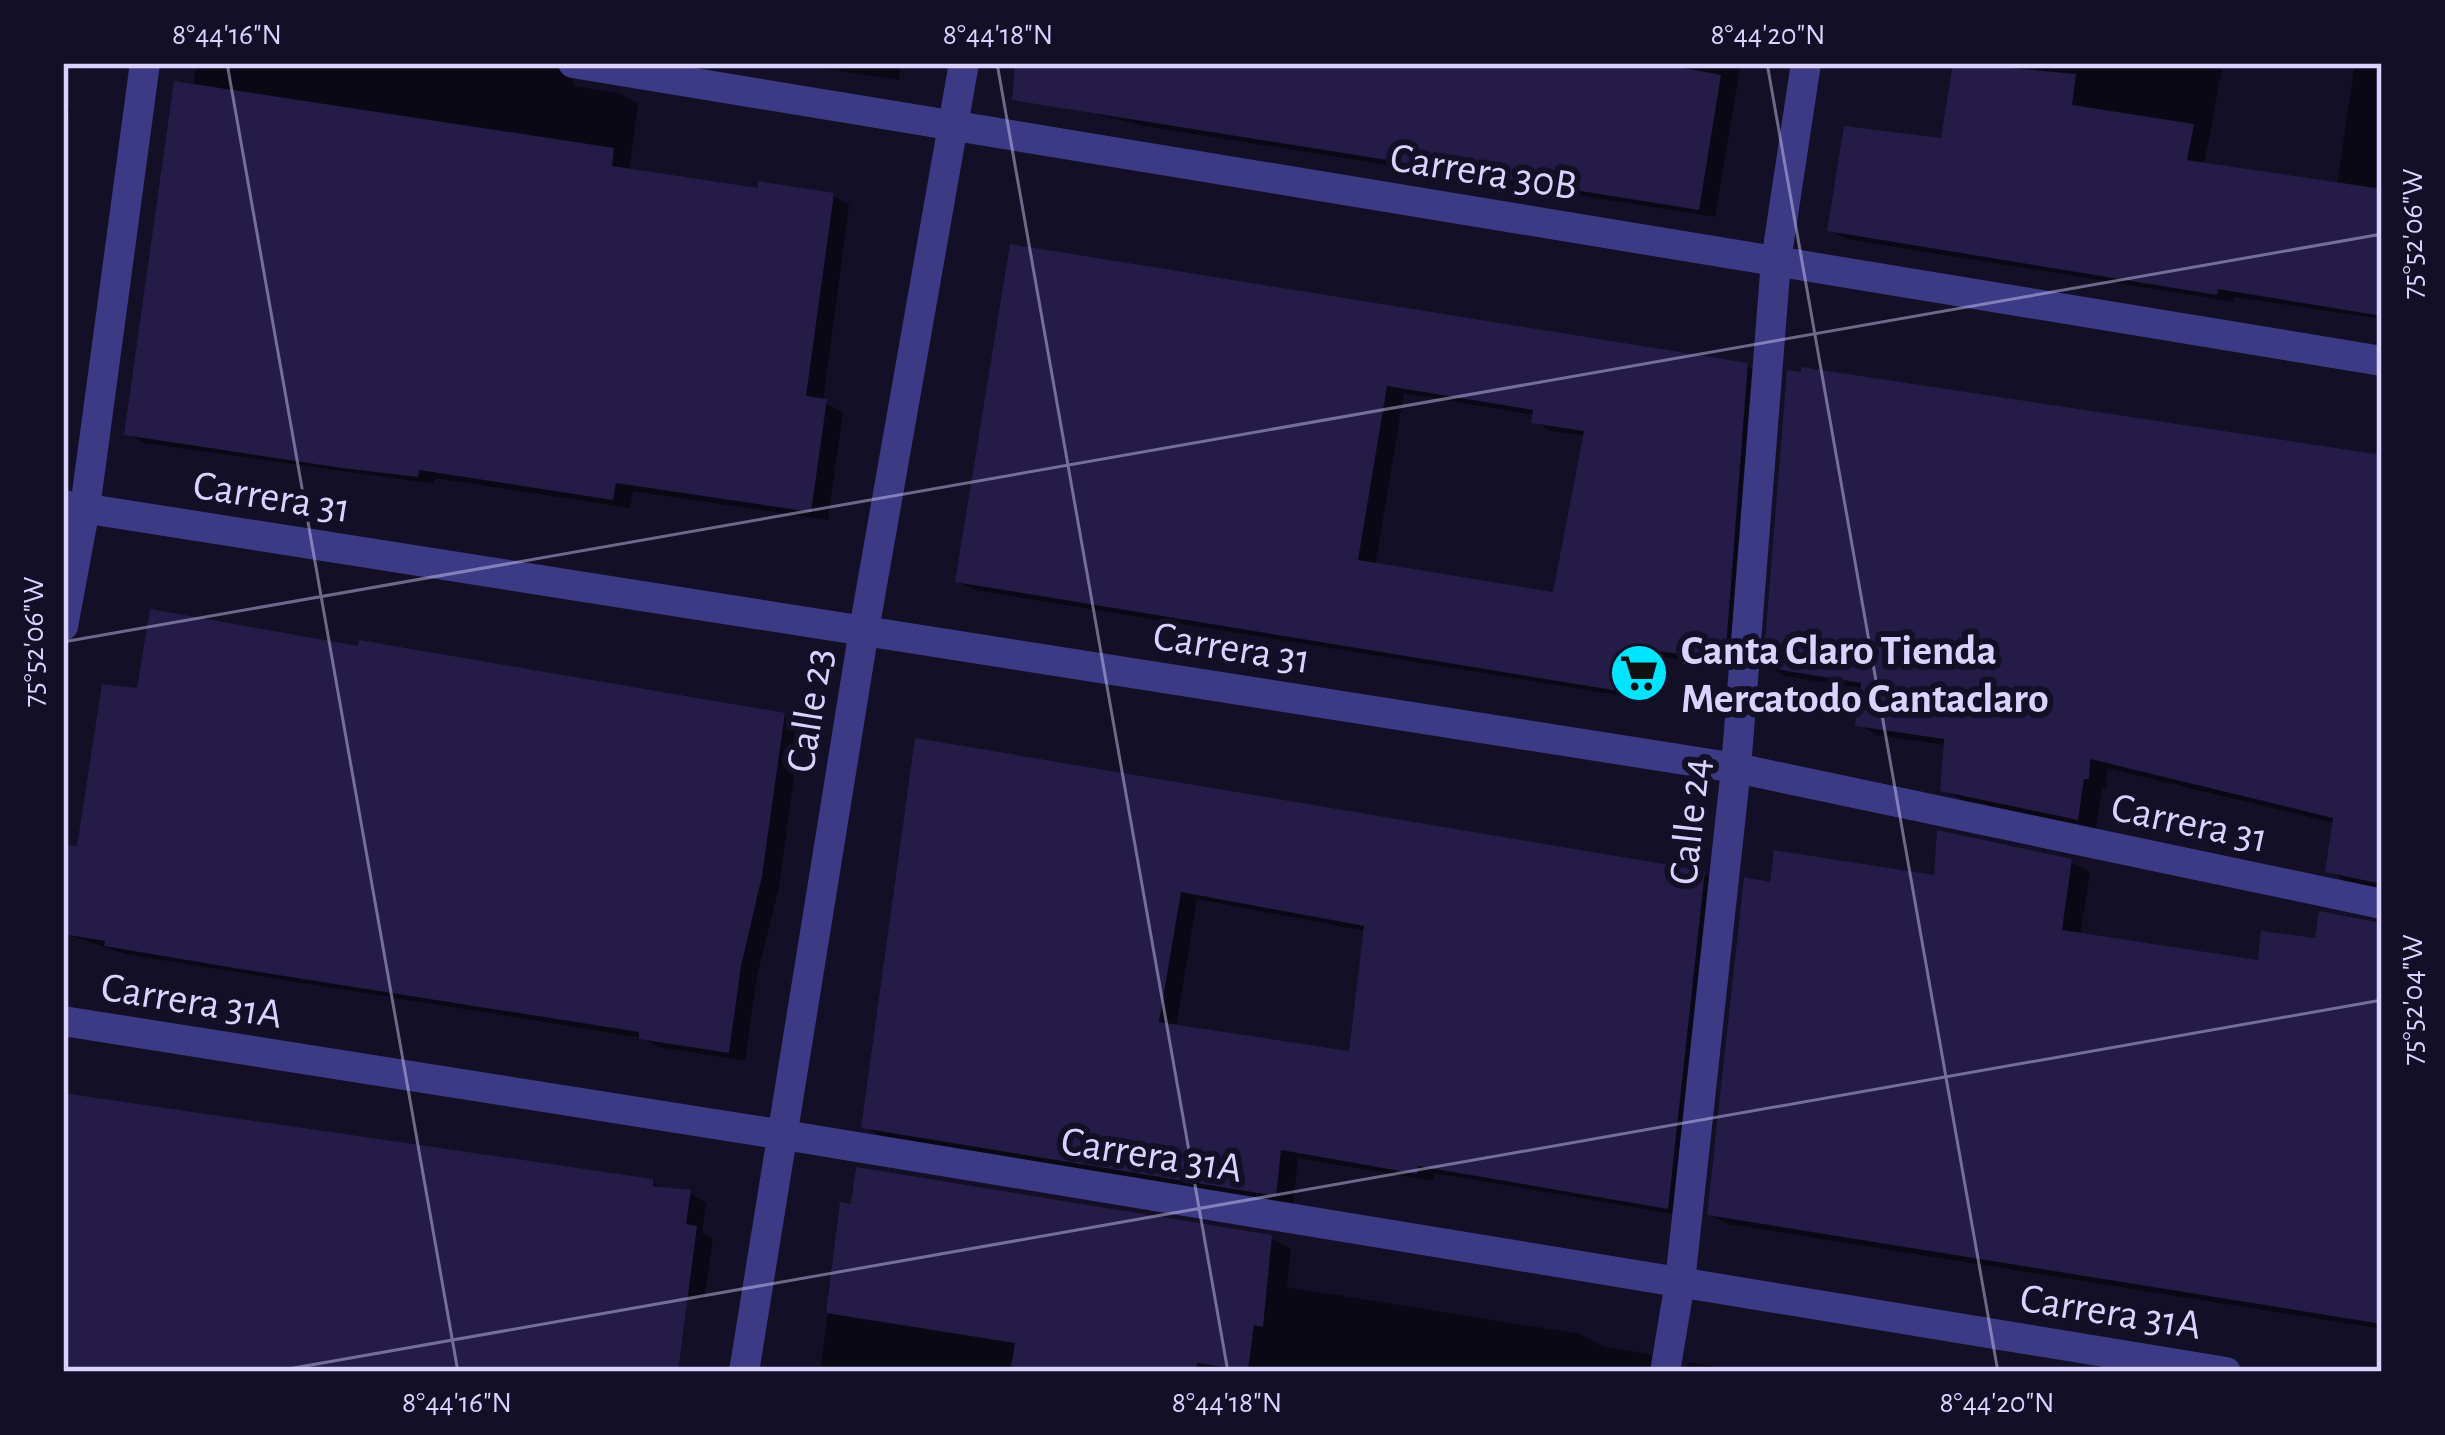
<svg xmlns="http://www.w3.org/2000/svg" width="2445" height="1435" font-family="'Alegreya Sans',sans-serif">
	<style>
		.shadow { fill: #0007; fill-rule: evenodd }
		.building { fill: #241b47; fill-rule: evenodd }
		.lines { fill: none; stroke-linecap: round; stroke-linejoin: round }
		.minor { stroke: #3d3a85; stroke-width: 30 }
		.tertiary { stroke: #3d3a85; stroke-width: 30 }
		.ticks { fill: none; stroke: #d9d4ff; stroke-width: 3; stroke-opacity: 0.45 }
		.labels { text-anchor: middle; stroke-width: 12; stroke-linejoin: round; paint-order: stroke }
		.street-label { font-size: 42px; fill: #d9d4ff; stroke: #130f26 }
		.poi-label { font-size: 42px; font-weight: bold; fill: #d9d4ff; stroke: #130f26; text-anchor: start }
		.neatline { fill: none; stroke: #d9d4ff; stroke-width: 4.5 }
		.ticks-label { font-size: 30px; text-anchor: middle; fill: #d9d4ff }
	</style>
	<rect width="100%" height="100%" fill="#130f26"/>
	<!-- shadow -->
	<g class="shadow">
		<polygon points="197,63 574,63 570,72 574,86 622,94 638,104 629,171 761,191 833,195 849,205 823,402 843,412 828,520 633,491 630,508 435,478 434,484 144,443 127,433"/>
		<polygon points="785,63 901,63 899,80"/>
		<polygon points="1048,63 1741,63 1715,217 1144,126 1060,105"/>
		<polygon points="1956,63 2223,63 2204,166 2337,185 2355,63 2382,63 2382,319 2234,297 2234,302 1847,239 1831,230 1943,142"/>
		<polygon points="63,104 70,108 63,144"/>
		<path d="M 1013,248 L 1747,366 L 1764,376 L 1741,669 L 1662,657 L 1654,701 L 975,590 L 958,581 ZM 1404,393 L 1535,415 L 1535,421 L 1551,431 L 1586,436 L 1556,596 L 1375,566 Z"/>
		<polygon points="2382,457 2382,889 2346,881 2328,870 2335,823 2107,768 2107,788 2102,787 2096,828 1962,800 1943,789 1946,745 1877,735 1858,724 1864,689 1785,676 1767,666"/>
		<polygon points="361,649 784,716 801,726 779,887 757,976 745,1061 659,1047 643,1038 125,954 63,933 70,848 79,850 140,692"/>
		<path d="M 917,742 L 1704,874 L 1721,883 L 1685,1216 L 1435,1173 L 1433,1181 L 1298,1158 L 1293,1204 L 881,1136 L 864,1126 ZM 1197,899 L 1366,931 L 1351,1055 L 1176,1027 Z"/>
		<polygon points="2071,862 2090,872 2080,936 2261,963 2317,942 2382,925 2382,1329 1728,1224 1710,1214 1772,885 1937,879"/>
		<polygon points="63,1095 652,1182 667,1190 690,1193 706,1203 702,1233 713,1239 704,1300 654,1293 643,1372 63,1372"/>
		<polygon points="842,1206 1271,1238 1291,1249 1287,1287 1581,1334 1602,1346 1648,1354 1668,1366 1667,1372 820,1372"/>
		<polygon points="1689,1362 1746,1372 1687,1372"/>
	</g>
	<!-- building -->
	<g class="building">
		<polygon points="1015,63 1657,63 1721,75 1699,210 1012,100"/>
		<polygon points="1953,63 2076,74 2072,105 2194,124 2187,160 2382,189 2382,316 2218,289 2217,295 1827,231 1844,126 1941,138"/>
		<polygon points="174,81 614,148 612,166 758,188 758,181 834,193 806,396 827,399 811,512 616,483 613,500 419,470 418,477 342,468 124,435"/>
		<path d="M 1010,244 L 1748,363 L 1725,661 L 1645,649 L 1637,694 L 955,582 ZM 1387,386 L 1533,410 L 1531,423 L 1584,431 L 1553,592 L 1358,560 Z"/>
		<polygon points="1801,367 2382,455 2382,884 2325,872 2333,818 2090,759 2089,779 2084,779 2078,820 1940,791 1944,739 1855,726 1861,683 1763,667 1787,370 1801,372"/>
		<polygon points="150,609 358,646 359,640 785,713 762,876 741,966 729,1053 639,1039 639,1032 240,969 104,946 105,941 63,934 68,845 77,846 102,684 137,688"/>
		<path d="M 915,738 L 1705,871 L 1668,1209 L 1418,1166 L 1417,1174 L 1281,1150 L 1276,1196 L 861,1128 ZM 1181,892 L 1364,926 L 1349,1051 L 1159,1022 Z"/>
		<polygon points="1937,830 2072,859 2062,930 2258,960 2261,931 2315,938 2319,911 2382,923 2382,1324 1707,1215 1744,877 1770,882 1774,850 1934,875"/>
		<polygon points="63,1093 653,1179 653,1186 691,1190 686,1224 697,1226 678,1372 63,1372"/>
		<polygon points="856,1167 1272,1235 1263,1327 1254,1325 1248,1370 1197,1363 1196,1372 1010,1372 1015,1343 826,1313 840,1202 851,1204"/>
	</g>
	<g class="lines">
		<!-- minor -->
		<g class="minor">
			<polyline points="573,63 2382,361"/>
			<polyline points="63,626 85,508 145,63"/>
			<polyline points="63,1021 784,1135 2226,1372"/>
			<polyline points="744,1372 864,630 964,63"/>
			<polyline points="1665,1372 1680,1282 1736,768 1776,261 1806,63"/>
		</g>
		<!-- tertiary -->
		<polyline class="tertiary" points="63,505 1736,768 2382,904"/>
	</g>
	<!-- ticks -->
	<path class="ticks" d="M 227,63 L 458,1372M 997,63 L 1228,1372M 1767,63 L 1998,1372M 63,642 L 2382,234M 271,1372 L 2382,1000"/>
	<!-- icons -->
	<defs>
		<g id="supermarket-disc" transform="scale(3)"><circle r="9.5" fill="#00e5ff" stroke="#130f26"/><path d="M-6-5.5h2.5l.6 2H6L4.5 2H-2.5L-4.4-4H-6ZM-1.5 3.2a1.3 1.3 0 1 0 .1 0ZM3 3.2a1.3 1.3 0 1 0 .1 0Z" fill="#111"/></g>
	</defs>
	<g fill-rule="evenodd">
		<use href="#supermarket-disc" x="1639" y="673"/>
	</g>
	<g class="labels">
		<!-- street labels -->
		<g class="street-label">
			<text transform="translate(1484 170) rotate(9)" y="15">Carrera 30B</text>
			<text transform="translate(272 495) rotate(9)" y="15">Carrera 31</text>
			<text transform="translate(1232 646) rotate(9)" y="15">Carrera 31</text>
			<text transform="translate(808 710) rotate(-81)" y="15">Calle 23</text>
			<text transform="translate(1688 821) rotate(-84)" y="15">Calle 24</text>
			<text transform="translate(2190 821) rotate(12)" y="15">Carrera 31</text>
			<text transform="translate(192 999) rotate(9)" y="15">Carrera 31A</text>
			<text transform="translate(1152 1153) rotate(9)" y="15">Carrera 31A</text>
			<text transform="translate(2111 1310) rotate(9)" y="15">Carrera 31A</text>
		</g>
		<!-- poi labels -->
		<g class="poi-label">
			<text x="1681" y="664">Canta Claro Tienda<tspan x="1681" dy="48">Mercatodo Cantaclaro</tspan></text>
		</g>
	</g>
	<!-- border -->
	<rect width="2445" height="1435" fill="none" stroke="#130f26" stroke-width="132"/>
	<rect x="66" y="66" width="2313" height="1303" class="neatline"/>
	<g class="ticks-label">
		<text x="227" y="44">8°44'16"N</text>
		<text x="998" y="44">8°44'18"N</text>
		<text x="1768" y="44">8°44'20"N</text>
		<text transform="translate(2412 234) rotate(-90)" y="10">75°52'06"W</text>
		<text transform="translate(33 642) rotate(-90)" y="10">75°52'06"W</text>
		<text transform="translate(2412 1000) rotate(-90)" y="10">75°52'04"W</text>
		<text x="457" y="1412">8°44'16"N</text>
		<text x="1227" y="1412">8°44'18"N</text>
		<text x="1997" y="1412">8°44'20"N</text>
	</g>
</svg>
